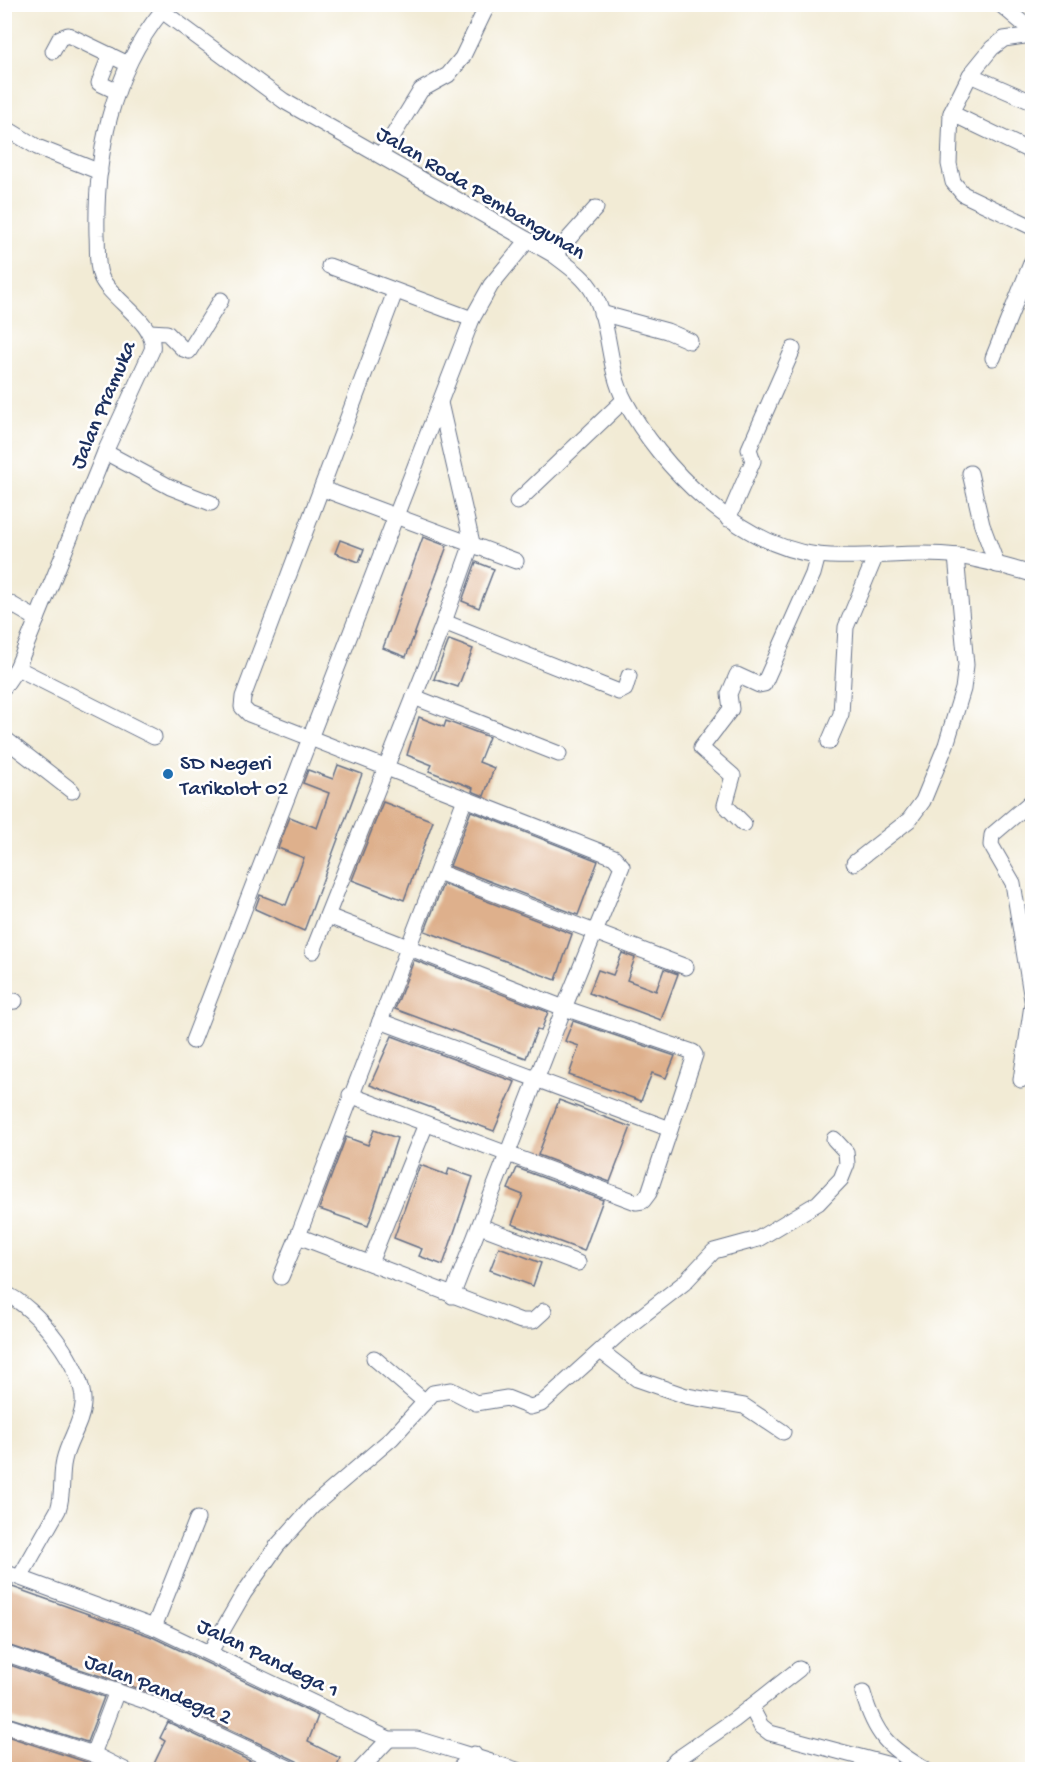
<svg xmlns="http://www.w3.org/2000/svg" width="1037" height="1774" font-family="'Gochi Hand',sans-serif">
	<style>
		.building { fill: #deb08c }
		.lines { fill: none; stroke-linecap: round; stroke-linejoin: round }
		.minor-casing { stroke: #667188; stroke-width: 17 }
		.minor { stroke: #fff; stroke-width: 15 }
		.poi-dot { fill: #1f6fb2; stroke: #fff; stroke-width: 2 }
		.labels { text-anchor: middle; stroke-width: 5; stroke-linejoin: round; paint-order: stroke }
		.street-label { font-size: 22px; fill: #1b2f5e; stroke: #fff }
		.poi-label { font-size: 22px; fill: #1b2f5e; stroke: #fff; text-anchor: start }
	</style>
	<rect width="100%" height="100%" fill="#fff"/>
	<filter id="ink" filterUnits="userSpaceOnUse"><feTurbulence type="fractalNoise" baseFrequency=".0167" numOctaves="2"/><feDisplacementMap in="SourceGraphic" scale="12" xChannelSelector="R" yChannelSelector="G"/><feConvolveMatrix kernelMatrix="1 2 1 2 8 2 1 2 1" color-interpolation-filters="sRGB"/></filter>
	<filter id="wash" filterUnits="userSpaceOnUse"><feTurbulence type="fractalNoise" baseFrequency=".008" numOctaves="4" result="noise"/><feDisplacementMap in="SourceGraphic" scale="24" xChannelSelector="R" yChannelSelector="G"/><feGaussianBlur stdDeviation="1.35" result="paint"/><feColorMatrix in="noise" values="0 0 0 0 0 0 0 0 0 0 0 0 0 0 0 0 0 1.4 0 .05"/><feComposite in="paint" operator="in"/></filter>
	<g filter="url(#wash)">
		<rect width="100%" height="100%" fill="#f2ebd5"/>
		<g id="blocks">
			<!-- building -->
			<g class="building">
				<polygon points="423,537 447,546 406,657 383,648"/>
				<polygon points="340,540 364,549 359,562 335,553"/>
				<polygon points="476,562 494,569 479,608 462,601"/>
				<polygon points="449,640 473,649 458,687 434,679"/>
				<polygon points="419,717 444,727 446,721 489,737 479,762 494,768 484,796 472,791 473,788 429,771 432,765 407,755"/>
				<polygon points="338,765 362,774 304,931 255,909 260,895 286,905 304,858 278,848 290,817 317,828 329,793 303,783 308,770 333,779"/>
				<polygon points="383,802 433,821 404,900 352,880"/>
				<polygon points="471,811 598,861 578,915 450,866"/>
				<polygon points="443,884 572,934 556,980 425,931"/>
				<polygon points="622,953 635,958 627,980 656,991 664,969 678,974 661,1020 589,993 598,970 613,975"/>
				<polygon points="414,960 548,1012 541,1031 537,1029 526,1058 395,1009"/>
				<polygon points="573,1021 675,1056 666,1078 652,1073 641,1101 569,1075 579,1046 565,1041"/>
				<polygon points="392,1036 515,1082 494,1131 370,1085"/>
				<polygon points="559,1100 631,1127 610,1182 538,1155"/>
				<polygon points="374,1130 397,1138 368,1226 319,1209 346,1137 368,1145"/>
				<polygon points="420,1165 447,1175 449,1169 473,1177 443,1265 419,1256 422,1249 394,1238"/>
				<polygon points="517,1168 603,1200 584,1251 512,1224 523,1195 508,1189"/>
				<polygon points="499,1247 541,1263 533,1286 490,1270"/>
				<polygon points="4,1584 150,1636 318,1716 308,1742 340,1758 335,1770 303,1770 297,1761 152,1693 4,1644"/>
				<polygon points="4,1663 104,1697 87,1742 4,1716"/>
				<polygon points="168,1722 269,1770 151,1770 165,1741 160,1738"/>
				<polygon points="4,1735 89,1763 102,1770 4,1770"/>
			</g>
		</g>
	</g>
	<g filter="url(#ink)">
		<use href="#blocks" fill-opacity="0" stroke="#667188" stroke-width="1.5"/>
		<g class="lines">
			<!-- minor casing -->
			<g class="minor-casing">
				<g id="minor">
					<path d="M 159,4 L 162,11 L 284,101 L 554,255 C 568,266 584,276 593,292 C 611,323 607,368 625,401 C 661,468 738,545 817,555 C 863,560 911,550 958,556 C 983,560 1008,567 1032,574"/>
					<polyline points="1000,4 1032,31"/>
					<polyline points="1032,35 1004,39 992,48 970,75 951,113 949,164 953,182 963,194 1032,227"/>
					<polyline points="53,51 60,38 68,35 128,64"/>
					<polyline points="110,55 99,83 116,91"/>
					<polyline points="970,75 1032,102"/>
					<polyline points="951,113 1032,152"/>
					<polyline points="4,127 37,147 100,172"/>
					<polyline points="381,155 421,90 448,75 462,58 488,4"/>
					<polyline points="554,255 596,208"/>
					<polyline points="329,266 472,319"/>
					<polyline points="395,292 243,697 242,707 249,714 614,857 622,866 564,1008 452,1296"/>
					<polyline points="601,313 667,331 690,341"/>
					<polyline points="150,332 167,333 183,349 189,351 221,300"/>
					<polyline points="993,358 1032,261"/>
					<polyline points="105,452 170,487 211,503"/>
					<polyline points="970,473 982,525 997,565"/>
					<polyline points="323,489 516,561"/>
					<polyline points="517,502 624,400"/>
					<polyline points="728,519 753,461 749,449 793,349"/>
					<polyline points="4,600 37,619"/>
					<polyline points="444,622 619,692 625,689 629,676"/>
					<polyline points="17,668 154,737"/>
					<path d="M 4,687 L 17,668 L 105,452 L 152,350 C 157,323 111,300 101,277 C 96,265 98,248 97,235 C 95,156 111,74 162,11"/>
					<polyline points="414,697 559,754"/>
					<polyline points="4,738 72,791"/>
					<polyline points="829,742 841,714 846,627 876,555"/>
					<polyline points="465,799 298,1236 521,1321 533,1321 544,1311"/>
					<polyline points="1032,801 992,835 991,845 1013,883 1032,1000"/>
					<polyline points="744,824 725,805 733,776 701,748 731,709 729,694 737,675 759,685 764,684 813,574 818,555"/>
					<polyline points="854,863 909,820 923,801 946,745 963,689 966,665 956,556"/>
					<polyline points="438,872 686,967"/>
					<polyline points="328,916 564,1008 693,1052 695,1055 649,1193 643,1201 636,1202 350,1095"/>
					<polyline points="313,951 444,622 472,543 440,403"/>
					<polyline points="4,1002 15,1001"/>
					<polyline points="380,1021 670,1129"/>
					<polyline points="193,1041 472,319 491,285 528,240"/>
					<polyline points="1021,1080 1032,1005"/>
					<polyline points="480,1226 578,1263"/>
					<polyline points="370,1263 426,1124"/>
					<polyline points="281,1277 298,1236"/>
					<path d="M 4,1293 C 36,1306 86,1369 83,1404 C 82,1423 68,1441 64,1460 C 60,1477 64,1493 58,1510 L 20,1577"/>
					<polyline points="602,1352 637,1379 686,1396 744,1406 783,1432"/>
					<polyline points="374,1358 424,1401"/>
					<polyline points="4,1572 154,1627 389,1739 417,1739 517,1770"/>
					<polyline points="154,1627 197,1519"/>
					<polyline points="210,1652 244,1593 277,1546 313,1506 392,1438 433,1393 451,1390 476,1403 507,1398 530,1407 541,1404 620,1333 684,1283 714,1251 758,1239 818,1203 841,1179 847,1164 846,1152 834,1139"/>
					<polyline points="4,1653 148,1702 293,1770"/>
					<path d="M 863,1693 C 875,1735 888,1748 926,1770"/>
					<polyline points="751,1707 761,1726 770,1733 890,1765"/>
					<polyline points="4,1725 93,1754 125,1770"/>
					<polyline points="93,1754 117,1691"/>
					<polyline points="360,1770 389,1739"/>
					<polyline points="458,1770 474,1754"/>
					<polyline points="667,1770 676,1760 734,1720 799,1669"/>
				</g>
			</g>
			<!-- minor -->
			<use href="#minor" class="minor"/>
		</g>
	</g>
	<!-- markers -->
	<circle class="poi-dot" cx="168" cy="774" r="6"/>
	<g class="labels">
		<!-- street labels -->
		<g class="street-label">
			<text transform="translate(482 191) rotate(31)" y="8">Jalan Roda Pembangunan</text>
			<text transform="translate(101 404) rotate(-67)" y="8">Jalan Pramuka</text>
			<text transform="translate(269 1656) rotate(26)" y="8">Jalan Pandega 1</text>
			<text transform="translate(159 1687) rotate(22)" y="8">Jalan Pandega 2</text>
		</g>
		<!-- poi labels -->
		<g class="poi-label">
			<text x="180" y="769">SD Negeri<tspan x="180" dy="25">Tarikolot 02</tspan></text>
		</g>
	</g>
	<!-- margin -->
	<rect width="1037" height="1774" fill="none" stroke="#fff" stroke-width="24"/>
</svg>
